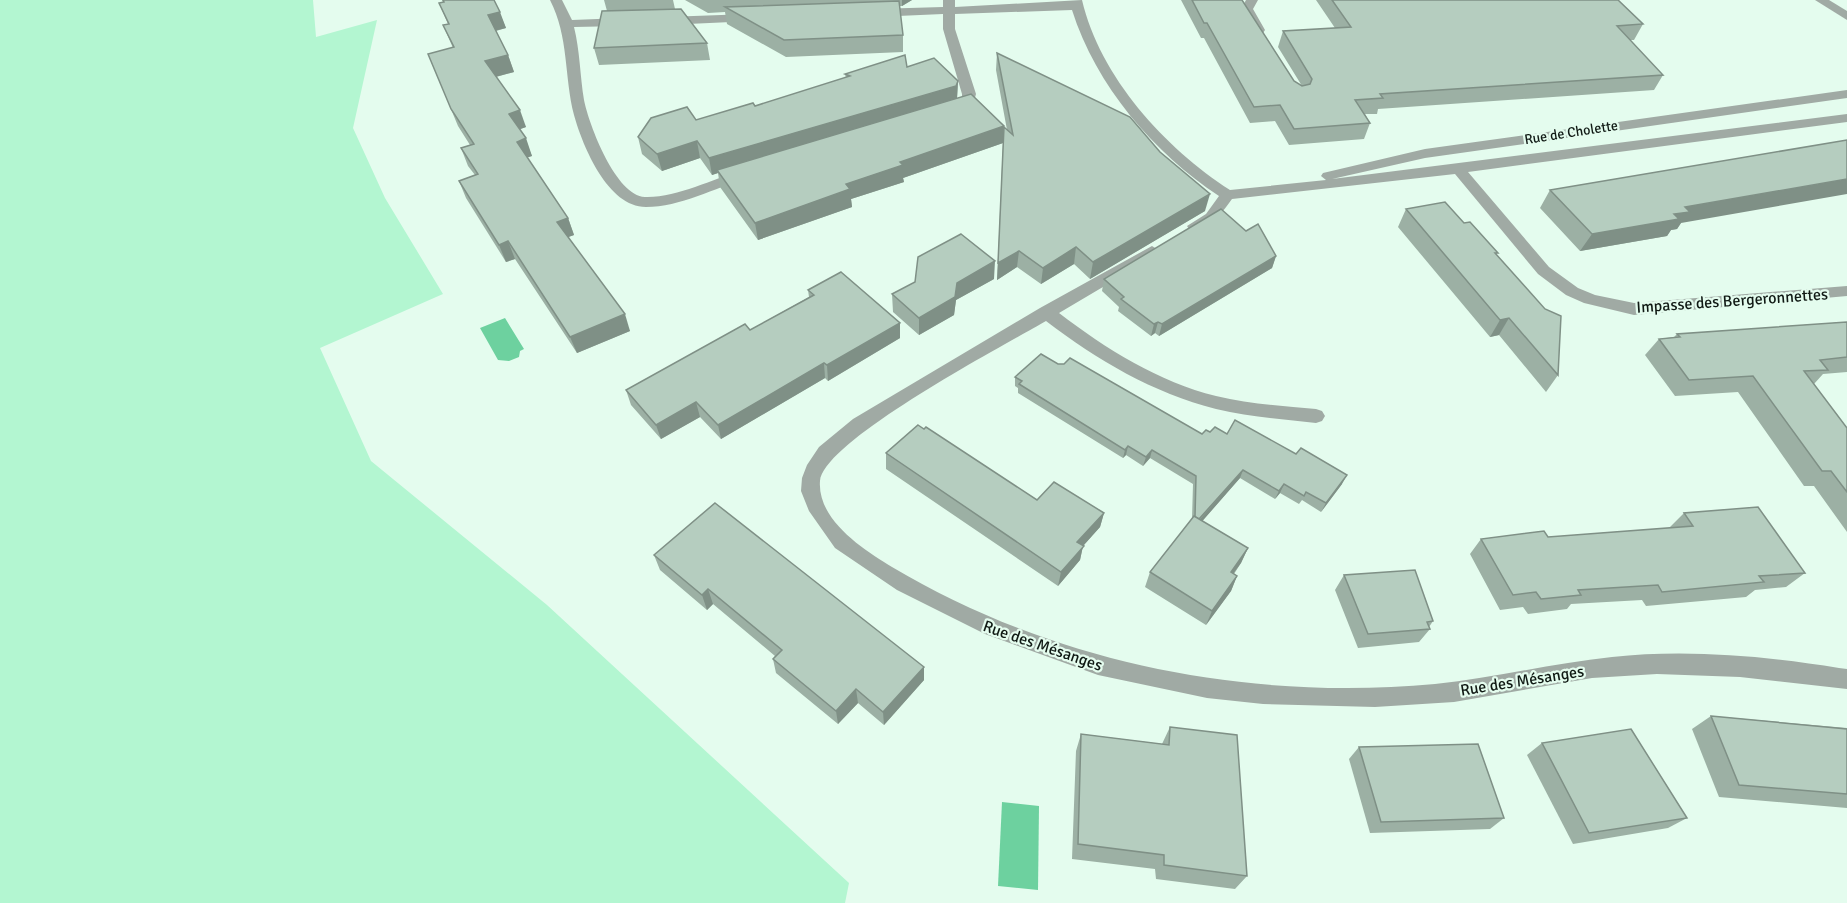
<svg xmlns="http://www.w3.org/2000/svg" width="1847" height="903" font-family="Signika,sans-serif">
	<style>
		.green { fill: #b3f6d1 }
		.water { fill: #6dd19f }
		.lines { fill: none; stroke-linecap: round; stroke-linejoin: round }
		.minor { fill: #a0aaa4; fill-rule: evenodd }
		.wall { fill: #9cb0a4 }
		.shaded-wall { fill: #7f9086 }
		.building { fill: #b5cdbf; stroke: #7f9086; stroke-width: 1.5 }
		.labels { text-anchor: middle; stroke-width: 4.5; stroke-linejoin: round; paint-order: stroke }
		.far-street-label { font-size: 14px; fill: #101914; stroke: #e4fcee }
		.street-label { font-size: 16px; fill: #101914; stroke: #e4fcee }
	</style>
	<rect width="100%" height="100%" fill="#e4fcee"/>
	<!-- green -->
	<polygon class="green" points="0,0 313,0 316,37 377,20 353,128 385,198 443,294 320,348 371,461 547,605 849,883 845,903 0,903"/>
	<!-- water -->
	<g class="water">
		<polygon points="505,318 524,349 520,351 519,357 509,361 498,360 480,328"/>
		<polygon points="1002,802 1039,806 1038,890 998,886"/>
	</g>
	<g class="lines">
		<!-- minor -->
		<g class="minor">
			<path d="M 550,0 L 562,0 L 572,20 L 623,18 L 629,22 L 623,26 L 574,27 C 580,51 580,76 584,100 C 589,125 616,196 645,197 C 677,198 711,179 742,171 L 747,172 L 747,178 C 715,188 680,207 646,207 C 608,207 583,147 574,115 C 564,76 569,37 550,0 Z"/>
			<path d="M 943,0 L 955,0 L 955,7 L 1082,0 C 1100,77 1165,148 1230,190 L 1326,180 L 1321,176 L 1323,173 L 1425,149 L 1847,90 L 1847,98 L 1425,158 L 1332,179 L 1847,114 L 1847,122 L 1468,172 L 1549,267 L 1578,288 L 1595,295 L 1634,303 L 1847,286 L 1847,296 L 1634,315 L 1584,303 L 1566,295 L 1538,274 L 1455,174 L 1232,199 C 1222,212 1208,235 1189,229 L 1187,226 L 1206,214 L 1219,196 C 1154,153 1096,86 1072,10 L 955,14 L 955,29 L 976,94 L 973,105 L 956,116 L 949,112 L 962,101 L 962,94 L 943,29 L 943,14 L 875,17 L 869,13 L 875,9 L 943,7 Z"/>
			<polygon points="1246,0 1258,0 1253,9 1265,30 1263,33 1255,33 1241,9"/>
			<polygon points="1815,0 1829,0 1847,11 1847,20"/>
			<polygon points="749,14 755,18 753,21 666,25 660,21 666,17"/>
			<path d="M 1152,246 L 1160,251 L 1157,255 L 1059,313 C 1106,349 1159,382 1216,396 C 1249,404 1283,406 1316,409 L 1322,411 L 1325,416 L 1322,421 L 1316,423 C 1283,419 1249,417 1216,409 C 1153,393 1097,360 1046,321 C 1005,345 824,440 820,481 C 817,520 864,550 892,567 C 1055,664 1248,701 1435,684 C 1495,678 1553,663 1612,657 C 1686,649 1766,656 1839,668 L 1847,669 L 1847,689 L 1740,677 L 1657,674 L 1592,678 L 1454,702 L 1375,707 L 1263,704 L 1207,698 L 1098,675 L 985,634 L 897,590 L 835,548 L 809,511 L 801,491 L 802,478 L 807,465 L 819,447 L 853,419 L 1040,308 Z"/>
		</g>
	</g>
	<!-- wall -->
	<g class="wall">
		<polygon points="442,0 494,0 506,28 496,31 508,55 514,72 496,77 526,127 520,129 532,156 527,157 568,218 574,235 568,237 630,331 577,353 515,259 506,262 466,198 459,181 475,175 468,166 461,148 470,145 458,126 428,54 453,48 443,25 448,24 439,3 443,2"/>
		<polygon points="604,0 673,0 675,9 707,43 710,60 599,65 594,48 607,11"/>
		<polygon points="685,0 912,0 902,6 899,6 903,35 903,52 786,57 727,24 725,12 708,13"/>
		<polygon points="1181,0 1242,0 1294,81 1302,86 1278,47 1283,31 1335,28 1316,0 1618,0 1643,24 1634,40 1630,40 1663,75 1654,90 1378,109 1377,114 1365,114 1370,123 1364,139 1289,145 1275,121 1250,123 1204,38 1201,38"/>
		<polygon points="997,53 1205,211 1090,279 1074,264 1041,284 1017,267 997,280 1003,143 1007,130 996,70"/>
		<polygon points="907,67 958,81 957,98 1004,126 1003,143 903,178 904,182 851,199 852,207 758,240 720,187 718,173 712,175 700,158 662,171 642,154 638,137 696,120 755,106 846,78 845,74"/>
		<polygon points="1550,190 1681,223 1677,229 1671,230 1667,236 1580,251 1540,208"/>
		<polygon points="1406,209 1464,223 1497,255 1558,375 1546,392 1499,335 1490,337 1398,227"/>
		<polygon points="1276,256 1272,268 1159,336 1155,333 1151,336 1118,311 1119,307 1102,291 1104,279"/>
		<polygon points="994,279 956,300 954,315 919,335 893,312 892,294"/>
		<polygon points="808,290 900,323 900,338 828,381 825,378 721,439 700,417 661,439 631,405 626,390 750,330 809,297"/>
		<polygon points="1847,322 1847,372 1823,374 1814,384 1847,428 1847,532 1814,486 1804,486 1738,392 1675,396 1645,355 1659,339 1674,337 1677,334"/>
		<polygon points="1058,364 1202,434 1210,432 1227,434 1342,484 1321,512 1302,500 1299,504 1280,493 1275,499 1240,478 1202,521 1248,548 1241,563 1234,574 1237,576 1231,591 1206,625 1145,587 1150,572 1192,519 1193,484 1150,458 1143,466 1126,455 1123,458 1018,393 1018,388 1015,386 1015,377"/>
		<polygon points="886,453 1037,500 1104,513 1100,527 1083,546 1080,560 1058,586 886,469"/>
		<polygon points="1684,513 1805,573 1786,587 1755,590 1746,597 1646,606 1642,600 1571,604 1567,609 1528,614 1523,607 1500,610 1470,554 1481,539 1548,537 1669,528"/>
		<polygon points="654,555 924,667 924,680 884,725 858,703 838,724 776,673 773,659 775,656 713,604 707,610 660,570"/>
		<polygon points="1344,575 1433,621 1429,627 1430,629 1419,642 1358,648 1335,590"/>
		<polygon points="1711,716 1847,728 1847,808 1719,797 1692,729"/>
		<polygon points="1170,727 1247,876 1235,889 1156,879 1155,869 1072,859 1076,751 1081,734 1162,744"/>
		<polygon points="1542,743 1687,818 1668,828 1573,844 1527,755"/>
		<polygon points="1359,747 1504,818 1490,829 1370,833 1349,759"/>
	</g>
	<!-- shaded-wall -->
	<g class="shaded-wall">
		<polygon points="902,0 912,0 902,6"/>
		<polygon points="500,12 506,28 494,31 488,15"/>
		<polygon points="508,55 514,72 491,78 485,61"/>
		<polygon points="958,81 957,99 717,170 718,173 712,175 709,158"/>
		<polygon points="520,110 526,127 515,131 509,114"/>
		<polygon points="1004,126 1003,143 903,178 904,182 851,199 852,207 758,240 755,223 846,184 900,162"/>
		<polygon points="526,138 532,156 523,159 517,142"/>
		<polygon points="697,141 700,158 662,171 657,154"/>
		<polygon points="1847,179 1847,194 1681,223 1677,229 1671,230 1667,236 1580,251 1592,234 1674,214 1685,207"/>
		<polygon points="1210,194 1205,211 1090,279 1093,262"/>
		<polygon points="568,218 574,235 563,239 557,222"/>
		<polygon points="508,241 515,259 506,262 499,245"/>
		<polygon points="1076,247 1074,264 1041,284 1043,268"/>
		<polygon points="1019,251 1017,267 997,280 998,263"/>
		<polygon points="1276,256 1272,268 1159,336 1162,324"/>
		<polygon points="995,261 994,279 956,300 954,315 919,335 919,318 957,283"/>
		<polygon points="625,314 630,331 577,353 570,337"/>
		<polygon points="1509,318 1499,335 1490,337 1500,320"/>
		<polygon points="1158,322 1155,333 1151,336 1154,324"/>
		<polygon points="900,323 900,338 828,381 827,365"/>
		<polygon points="824,363 825,378 721,439 718,425"/>
		<polygon points="696,402 700,417 661,439 656,425"/>
		<polygon points="1128,446 1126,455 1123,458 1125,450"/>
		<polygon points="1152,450 1150,458 1143,466 1146,457"/>
		<polygon points="1243,470 1240,478 1192,533 1195,525"/>
		<polygon points="1347,475 1342,484 1321,512 1326,503"/>
		<polygon points="1284,484 1280,493 1275,499 1279,491"/>
		<polygon points="1104,513 1100,527 1083,546 1080,560 1058,586 1061,572 1077,542"/>
		<polygon points="1248,548 1241,563 1224,586 1231,572"/>
		<polygon points="1237,576 1231,591 1206,625 1212,611"/>
		<polygon points="708,589 713,604 707,610 702,595"/>
		<polygon points="924,667 924,680 884,725 883,712"/>
		<polygon points="856,689 858,703 838,724 836,711"/>
	</g>
	<!-- building -->
	<g class="building">
		<polygon points="443,0 494,0 500,12 488,15 508,55 485,61 520,110 509,114 526,138 517,142 568,218 557,222 625,314 570,337 508,241 499,245 459,181 478,174 461,148 474,144 451,109 428,54 454,47 443,25 449,24 439,3 444,2"/>
		<polygon points="1192,0 1242,0 1294,81 1302,86 1310,84 1312,79 1283,31 1351,27 1332,0 1618,0 1643,24 1617,26 1663,75 1380,94 1383,98 1355,100 1370,123 1294,129 1280,105 1254,107 1207,23 1204,23"/>
		<polygon points="899,1 903,35 784,40 725,7"/>
		<polygon points="681,9 707,43 594,48 602,11"/>
		<polygon points="997,53 1130,117 1160,152 1210,194 1093,262 1076,247 1043,268 1019,251 998,263 1004,127 1013,135"/>
		<polygon points="905,55 907,67 934,58 958,81 956,86 709,158 697,141 657,154 638,137 651,118 687,107 696,120 753,103 755,106 850,76 845,74"/>
		<polygon points="971,94 1004,126 900,162 903,165 846,184 850,189 755,223 717,170"/>
		<polygon points="1847,140 1847,179 1685,207 1690,212 1674,214 1679,219 1592,234 1550,190"/>
		<polygon points="1445,202 1464,223 1470,222 1498,253 1495,253 1545,309 1561,316 1558,375 1509,318 1500,320 1406,209"/>
		<polygon points="1221,209 1246,231 1258,224 1276,256 1162,324 1158,322 1154,324 1121,299 1124,297 1104,279"/>
		<polygon points="961,234 995,261 957,283 955,297 919,318 892,294 915,282 918,257"/>
		<polygon points="841,272 900,323 827,365 824,363 718,425 696,402 656,425 626,390 745,324 750,330 814,295 808,290"/>
		<polygon points="1847,322 1847,357 1820,360 1828,370 1804,371 1847,428 1847,492 1831,471 1822,471 1753,376 1689,380 1659,339 1680,337 1677,334"/>
		<polygon points="1041,354 1058,364 1064,364 1070,358 1202,434 1206,430 1210,432 1215,427 1227,434 1235,420 1296,454 1301,448 1347,475 1326,503 1306,492 1304,496 1284,484 1279,491 1243,470 1199,519 1195,517 1196,476 1152,450 1146,457 1128,446 1125,450 1019,384 1022,381 1015,377"/>
		<polygon points="918,425 924,429 926,427 1037,500 1054,482 1104,513 1077,542 1084,546 1061,572 886,453"/>
		<polygon points="715,503 924,667 883,712 856,689 836,711 773,659 782,650 708,589 702,595 654,555"/>
		<polygon points="1758,507 1805,573 1759,576 1764,582 1662,592 1658,585 1578,590 1581,595 1541,599 1536,592 1513,595 1481,539 1544,531 1548,537 1693,526 1684,513"/>
		<polygon points="1194,516 1248,548 1231,572 1237,576 1212,611 1150,572"/>
		<polygon points="1415,570 1433,621 1427,622 1430,629 1368,634 1344,575"/>
		<polygon points="1711,716 1847,729 1847,794 1739,785"/>
		<polygon points="1170,727 1237,735 1247,876 1164,865 1164,855 1078,844 1081,734 1169,745"/>
		<polygon points="1631,729 1687,818 1589,833 1542,743"/>
		<polygon points="1478,744 1504,818 1381,822 1359,747"/>
	</g>
	<g class="labels">
		<!-- far-street labels -->
		<g class="far-street-label">
			<text transform="translate(1571 132) rotate(-9)" y="5">Rue de Cholette</text>
		</g>
		<!-- street labels -->
		<g class="street-label">
			<text transform="translate(1732 300) rotate(-4)" y="6">Impasse des Bergeronnettes</text>
			<text transform="translate(1043 645) rotate(19)" y="6">Rue des Mésanges</text>
			<text transform="translate(1522 680) rotate(-9)" y="6">Rue des Mésanges</text>
		</g>
	</g>
</svg>
